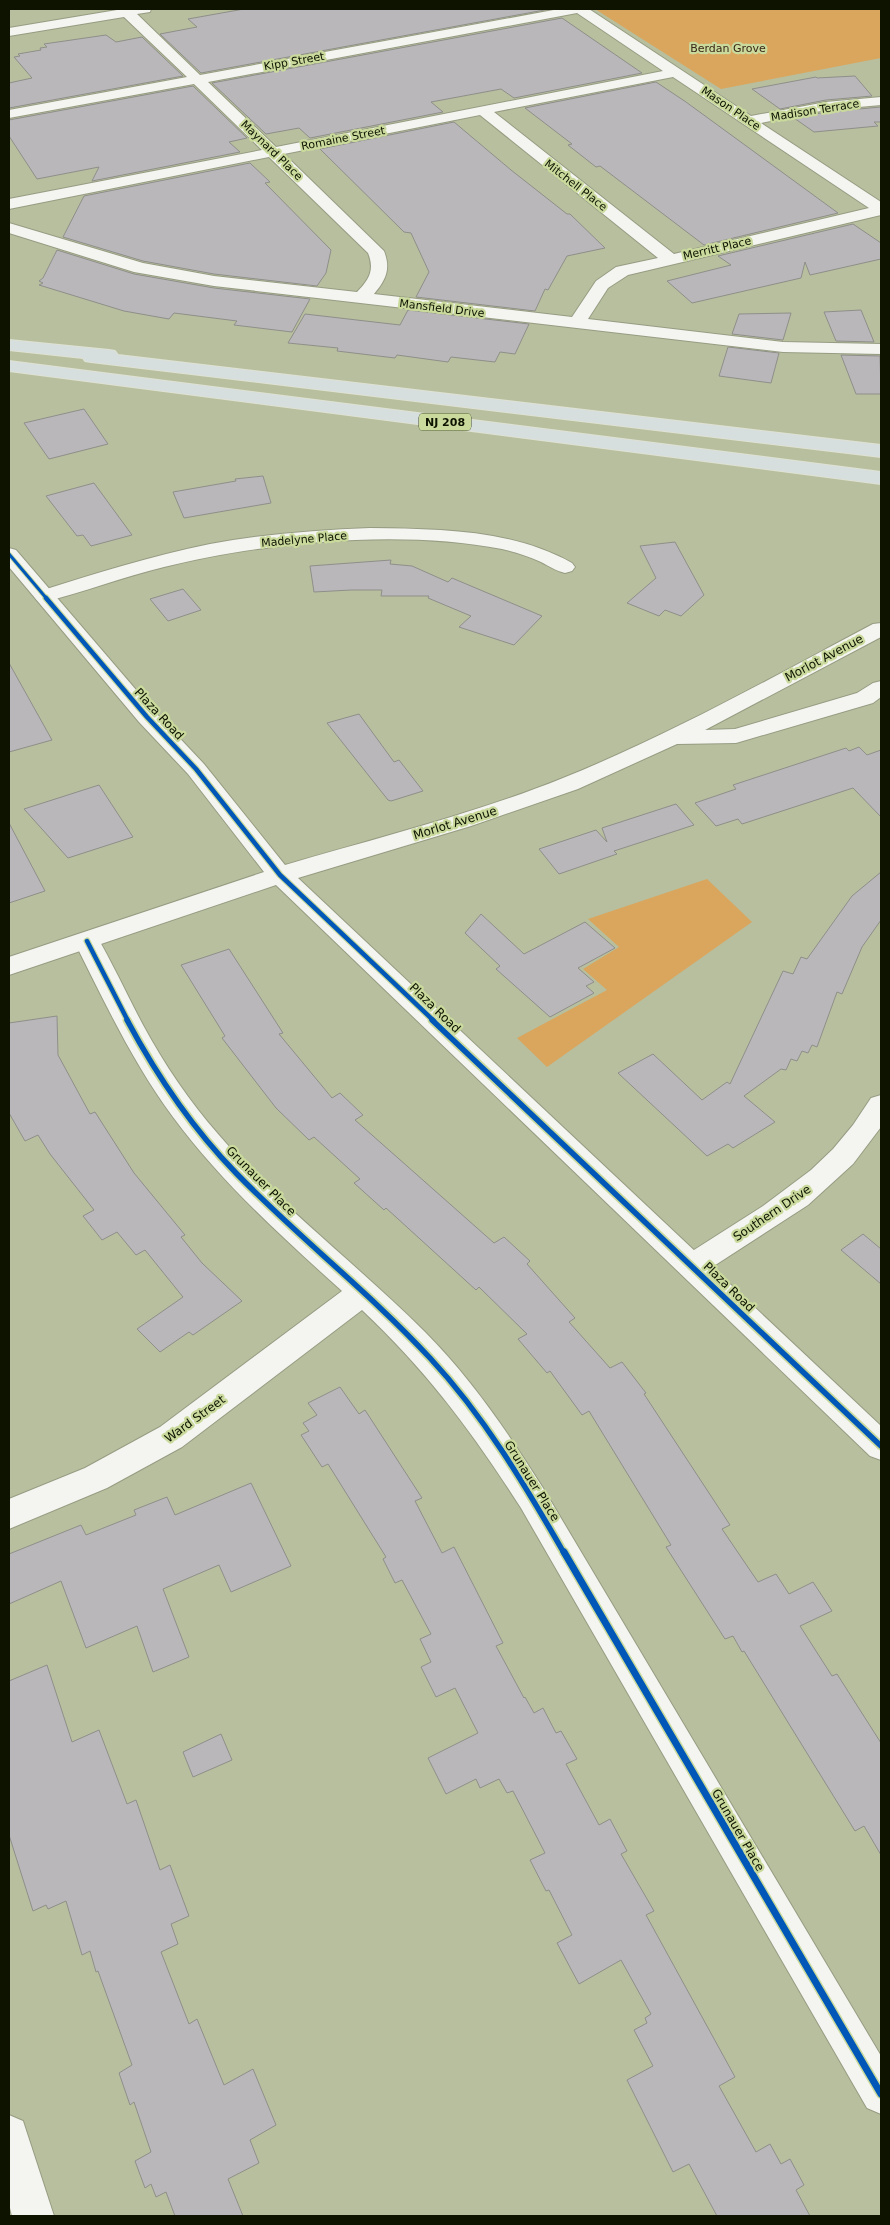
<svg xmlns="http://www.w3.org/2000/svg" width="890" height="2225" font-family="'DejaVu Sans',sans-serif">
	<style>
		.green { fill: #daa65e }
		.building { fill: #bab7ba; stroke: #8f8f8a }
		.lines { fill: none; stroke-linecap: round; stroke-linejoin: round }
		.minor-casing { stroke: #969c82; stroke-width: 2 }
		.tertiary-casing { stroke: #969c82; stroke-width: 2 }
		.trunk-casing { stroke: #dfe2d3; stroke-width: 2 }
		.minor { fill: #f4f5f0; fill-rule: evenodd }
		.tertiary { fill: #f4f5f0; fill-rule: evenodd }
		.trunk { fill: #d6dede; fill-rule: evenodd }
		.cycleway-far3-casing { stroke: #cada9d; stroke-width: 5 }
		.cycleway-far2-casing { stroke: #cada9d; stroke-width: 7 }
		.cycleway-far1-casing { stroke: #cada9d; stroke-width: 9 }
		.cycleway-casing { stroke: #cada9d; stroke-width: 10 }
		.cycleway-far3 { stroke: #0057b8; stroke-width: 3 }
		.cycleway-far2 { stroke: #0057b8; stroke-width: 4.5 }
		.cycleway-far1 { stroke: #0057b8; stroke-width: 5.5 }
		.cycleway { stroke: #0057b8; stroke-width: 7 }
		.labels { text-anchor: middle; stroke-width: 4.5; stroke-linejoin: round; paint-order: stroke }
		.far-park-label { font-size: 11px; fill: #3b2717; stroke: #cada9d }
		.far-street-label { font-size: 11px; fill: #0e1300; stroke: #cada9d }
		.shield { fill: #cada9d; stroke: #464f2f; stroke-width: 1 }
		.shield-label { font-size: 11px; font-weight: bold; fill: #0e1300 }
		.street-label { font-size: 12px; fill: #0e1300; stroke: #cada9d }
	</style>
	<rect width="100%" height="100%" fill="#b7bf9e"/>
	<!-- green -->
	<g class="green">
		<polygon points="595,9 881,9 881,58 721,89"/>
		<polygon points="707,879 752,922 547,1067 517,1038 607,990 583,969 619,947 588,919"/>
	</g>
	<!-- building -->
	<g class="building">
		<polygon points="244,9 550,9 201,73 160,34 197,27 188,19"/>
		<polygon points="562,18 642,73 514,98 501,89 431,102 443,112 310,138 299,128 266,134 212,83"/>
		<polygon points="106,35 116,42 142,37 183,76 9,108 9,83 32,78 14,57 20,56 18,54 41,50 40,48 47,47 44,44"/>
		<polygon points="855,76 872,96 826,100 780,109 752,89 816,77 817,78"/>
		<polygon points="656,82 686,102 838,213 704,245 600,166 596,167 568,145 572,144 525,108"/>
		<polygon points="193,86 247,138 229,142 240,152 92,181 99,167 37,179 9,136 9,120"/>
		<polygon points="881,107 881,122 874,122 878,126 814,132 794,118 826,112"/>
		<polygon points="454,122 511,170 567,214 570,214 605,248 567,256 548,290 545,289 535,311 416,297 429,272 411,233 404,232 320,149"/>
		<polygon points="250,163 270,182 265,183 331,250 326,273 317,286 214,274 143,261 63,237 84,196"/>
		<polygon points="853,224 881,243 881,259 810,275 805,262 801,278 692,303 667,281 731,265 718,256"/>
		<polygon points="57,250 134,274 214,288 310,299 292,332 234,325 237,321 174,313 169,319 124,311 39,285 43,283 39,281 43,278"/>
		<polygon points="408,310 529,324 515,354 500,352 495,362 451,357 448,362 397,355 395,358 337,351 338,348 288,343 305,314 400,325"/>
		<polygon points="861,310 874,342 836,341 824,312"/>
		<polygon points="791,313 783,340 732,334 739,314"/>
		<polygon points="728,347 779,353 771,383 719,376"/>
		<polygon points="841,355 880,356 881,394 856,394"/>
		<polygon points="84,409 108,444 49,459 24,423"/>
		<polygon points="263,476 271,503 184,518 173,492 236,481 235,479"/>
		<polygon points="94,483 132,535 91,546 83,535 77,536 46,496"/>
		<polygon points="675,542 704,595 681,616 665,610 659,616 627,603 656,578 640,546"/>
		<polygon points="391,560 390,564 412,566 448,582 452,578 542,616 514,645 459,627 471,616 428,598 429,596 381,596 382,590 351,590 314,592 310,566"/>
		<polygon points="183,589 201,610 168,621 150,599"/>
		<polygon points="9,663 52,740 9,752"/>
		<polygon points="359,714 394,762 399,760 423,791 391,801 388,800 327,723"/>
		<polygon points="859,747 867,755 881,750 881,817 853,788 742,824 738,819 716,826 695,803 736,789 733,785 846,748 849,751"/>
		<polygon points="99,785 133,837 68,858 24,809"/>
		<polygon points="676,804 694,825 614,851 617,854 559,874 539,849 596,830 607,842 602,828"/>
		<polygon points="9,823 45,891 9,903"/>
		<polygon points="881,872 881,920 862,947 842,994 837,992 817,1047 812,1045 808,1053 802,1051 797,1061 791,1059 786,1070 781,1069 744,1096 775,1122 733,1148 728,1144 707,1156 618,1073 653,1054 702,1100 727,1082 730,1084 783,971 793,974 801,957 807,959 852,896"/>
		<polygon points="481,914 524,954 585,922 615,948 578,968 594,982 586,986 594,993 550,1017 496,969 500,966 465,933"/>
		<polygon points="229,949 283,1033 279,1034 332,1098 340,1093 363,1115 355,1120 494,1243 504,1237 530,1261 527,1264 575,1318 569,1322 610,1368 622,1362 646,1393 644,1394 730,1525 722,1529 758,1582 776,1574 789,1594 813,1582 832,1611 800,1626 832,1676 837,1674 881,1743 881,1855 864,1826 855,1831 744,1651 742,1652 733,1636 725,1639 666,1547 671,1545 589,1411 582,1415 550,1371 547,1373 518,1339 527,1334 479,1287 476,1290 386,1208 384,1210 354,1183 360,1179 314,1137 309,1140 276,1108 222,1038 225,1036 181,965"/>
		<polygon points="57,1016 58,1055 90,1114 95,1112 134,1173 185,1235 181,1237 202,1263 242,1301 193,1335 189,1332 160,1352 137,1329 183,1297 145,1250 136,1255 117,1232 102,1240 83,1216 94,1210 50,1154 38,1135 25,1141 9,1113 9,1023"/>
		<polygon points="863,1234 881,1249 881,1284 841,1250"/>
		<polygon points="340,1387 359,1414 365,1410 422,1498 415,1501 442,1553 454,1547 503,1643 496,1646 524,1698 525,1697 534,1713 543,1708 556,1733 561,1731 577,1759 566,1764 599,1825 610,1819 627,1851 621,1854 654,1911 646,1915 735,2077 719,2086 756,2152 770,2144 781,2164 790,2159 804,2185 796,2190 810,2216 717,2216 689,2164 673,2172 627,2080 653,2066 634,2030 647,2023 645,2018 651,2014 621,1960 579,1984 557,1943 572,1935 549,1890 546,1891 530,1860 545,1853 513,1791 507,1793 499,1779 480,1788 476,1779 446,1794 428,1758 478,1733 455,1688 436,1697 421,1667 431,1662 420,1639 431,1634 402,1580 395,1583 383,1559 386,1557 328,1464 322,1467 301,1435 309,1431 303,1423 317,1415 308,1403"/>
		<polygon points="251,1483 291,1566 231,1592 219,1565 163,1589 189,1657 153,1672 137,1626 86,1648 61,1581 9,1604 9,1554 81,1525 86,1535 136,1515 134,1510 167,1497 175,1515"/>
		<polygon points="47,1665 72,1742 99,1730 127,1804 136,1800 160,1870 170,1865 189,1916 171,1924 178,1944 161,1952 189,2024 197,2019 224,2085 253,2069 276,2125 250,2140 259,2163 228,2179 243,2216 175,2216 166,2192 156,2197 151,2184 145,2188 135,2161 151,2152 134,2102 130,2105 119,2073 132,2065 98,1971 96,1972 90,1951 82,1955 66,1901 48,1909 46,1905 33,1911 9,1835 9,1681"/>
		<polygon points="221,1734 232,1760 193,1777 183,1752"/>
	</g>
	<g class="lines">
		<!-- minor casing -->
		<g class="minor-casing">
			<g id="minor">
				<path d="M 123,9 L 151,9 L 150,12 L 137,14 L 200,75 L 559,9 L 589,9 L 751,116 L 826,102 L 881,97 L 881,105 L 826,110 L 761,123 L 881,202 L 881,215 L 628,275 L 608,288 L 588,319 L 783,342 L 881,344 L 881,354 L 783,352 L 214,286 L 134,272 L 9,233 L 9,223 L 143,263 L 214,276 L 357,292 C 369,280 375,270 368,253 L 269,157 L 9,209 L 9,199 L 262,150 L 194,84 L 9,118 L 9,110 L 187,77 L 124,17 L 9,36 L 9,28 ZM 577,13 L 663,71 L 276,147 L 208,82 ZM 673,77 L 869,208 L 674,254 L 494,112 ZM 480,115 L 658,258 L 616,267 L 596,281 L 572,317 L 374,294 C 386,280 391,269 384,251 L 284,154 Z"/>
				<path d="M 370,528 C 439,529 511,529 572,563 L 575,567 L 572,571 L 565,573 C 556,571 549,566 541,562 C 528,556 515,552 502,549 C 399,529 265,542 164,567 C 123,577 84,592 44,602 L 37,600 L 34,596 L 37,592 C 94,574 151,556 210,544 C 263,534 317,530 370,528 Z"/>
				<path d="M 87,932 L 96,935 C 113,964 127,995 143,1025 C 164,1064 189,1101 218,1134 C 280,1207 357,1264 425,1332 C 471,1378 508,1433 543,1488 L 881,2056 L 881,2114 L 867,2108 L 521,1508 C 472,1432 428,1372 362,1310 L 182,1447 L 107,1488 L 9,1529 L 9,1499 L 85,1468 L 160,1427 L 342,1291 C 282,1237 221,1182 173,1117 C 133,1063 104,1001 74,941 L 78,935 Z"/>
				<polygon points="881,1095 881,1127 853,1164 808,1205 703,1273 693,1277 683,1273 678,1265 683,1257 763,1206 811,1170 833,1149 853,1125 871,1098"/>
				<polygon points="9,2115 23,2121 54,2216 12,2216 9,2204"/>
			</g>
		</g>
		<!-- tertiary casing -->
		<g class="tertiary-casing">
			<path id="tertiary" d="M 9,548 L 16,550 L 155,712 L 204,764 L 285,865 C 377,838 474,814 563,778 C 670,735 771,678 873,624 L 881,623 L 881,637 L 705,730 L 735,729 L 857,693 L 873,683 L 881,681 L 881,697 L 873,703 L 736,743 L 677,744 L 578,789 L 471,826 L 298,878 L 881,1426 L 881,1460 L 870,1456 L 276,885 L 9,975 L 9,957 L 264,872 L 188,774 L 139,722 L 9,567 Z"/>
		</g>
		<!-- trunk casing -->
		<g class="trunk-casing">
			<g id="trunk">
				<polygon points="9,340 109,350 115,351 118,355 881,445 881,457 91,362 85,361 83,358 9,350"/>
				<polygon points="9,361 881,472 881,484 9,371"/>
			</g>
		</g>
		<!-- minor -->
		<use href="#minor" class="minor"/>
		<!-- tertiary -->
		<use href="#tertiary" class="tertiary"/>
		<!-- trunk -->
		<use href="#trunk" class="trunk"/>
		<!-- cycleway-far3 casing -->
		<g class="cycleway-far3-casing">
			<polyline id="cycleway-far3" points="9,554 47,599"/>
		</g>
		<!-- cycleway-far2 casing -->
		<g class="cycleway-far2-casing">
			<g id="cycleway-far2">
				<polyline points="46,598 147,717 196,769 280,875 434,1021"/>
				<polyline points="87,941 128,1021"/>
			</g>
		</g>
		<!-- cycleway-far1 casing -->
		<g class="cycleway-far1-casing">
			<g id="cycleway-far1">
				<path d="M 127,1020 C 157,1076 192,1128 236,1173 C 298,1237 369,1292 430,1358 C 484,1416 525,1485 564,1553"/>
				<polyline points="432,1020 881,1446"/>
			</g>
		</g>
		<!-- cycleway casing -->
		<g class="cycleway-casing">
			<polyline id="cycleway" points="564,1552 881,2094"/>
		</g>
		<!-- cycleway-far3 -->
		<use href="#cycleway-far3" class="cycleway-far3"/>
		<!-- cycleway-far2 -->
		<use href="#cycleway-far2" class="cycleway-far2"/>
		<!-- cycleway-far1 -->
		<use href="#cycleway-far1" class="cycleway-far1"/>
		<!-- cycleway -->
		<use href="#cycleway" class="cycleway"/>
	</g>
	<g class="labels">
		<!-- far-park labels -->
		<g class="far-park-label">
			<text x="728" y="52">Berdan Grove</text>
		</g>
		<!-- far-street labels -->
		<g class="far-street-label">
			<text transform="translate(294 61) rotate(-10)" y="4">Kipp Street</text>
			<text transform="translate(731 108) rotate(34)" y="4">Mason Place</text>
			<text transform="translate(815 110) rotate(-9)" y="4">Madison Terrace</text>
			<text transform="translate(343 138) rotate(-11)" y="4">Romaine Street</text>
			<text transform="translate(272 150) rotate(44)" y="4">Maynard Place</text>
			<text transform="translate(576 185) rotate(38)" y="4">Mitchell Place</text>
			<text transform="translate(717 248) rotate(-13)" y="4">Merritt Place</text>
			<text transform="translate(442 308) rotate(7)" y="4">Mansfield Drive</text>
			<text transform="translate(304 539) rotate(-5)" y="4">Madelyne Place</text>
		</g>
		<!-- shield labels -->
		<rect class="shield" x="419" y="413.5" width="52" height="17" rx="4"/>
		<g class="shield-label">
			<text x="445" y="426">NJ 208</text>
		</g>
		<!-- street labels -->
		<g class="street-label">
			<text transform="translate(824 658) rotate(-28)" y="4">Morlot Avenue</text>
			<text transform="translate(159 714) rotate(47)" y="4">Plaza Road</text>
			<text transform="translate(455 823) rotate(-17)" y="4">Morlot Avenue</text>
			<text transform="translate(435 1008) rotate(44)" y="4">Plaza Road</text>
			<text transform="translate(261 1181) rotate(45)" y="4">Grunauer Place</text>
			<text transform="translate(772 1213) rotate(-34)" y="4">Southern Drive</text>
			<text transform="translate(729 1287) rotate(44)" y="4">Plaza Road</text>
			<text transform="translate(195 1419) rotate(-36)" y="4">Ward Street</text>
			<text transform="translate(532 1481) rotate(58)" y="4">Grunauer Place</text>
			<text transform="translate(738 1830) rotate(60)" y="4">Grunauer Place</text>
		</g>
	</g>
	<!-- border -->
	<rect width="890" height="2225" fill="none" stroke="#0e1300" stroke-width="20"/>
</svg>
